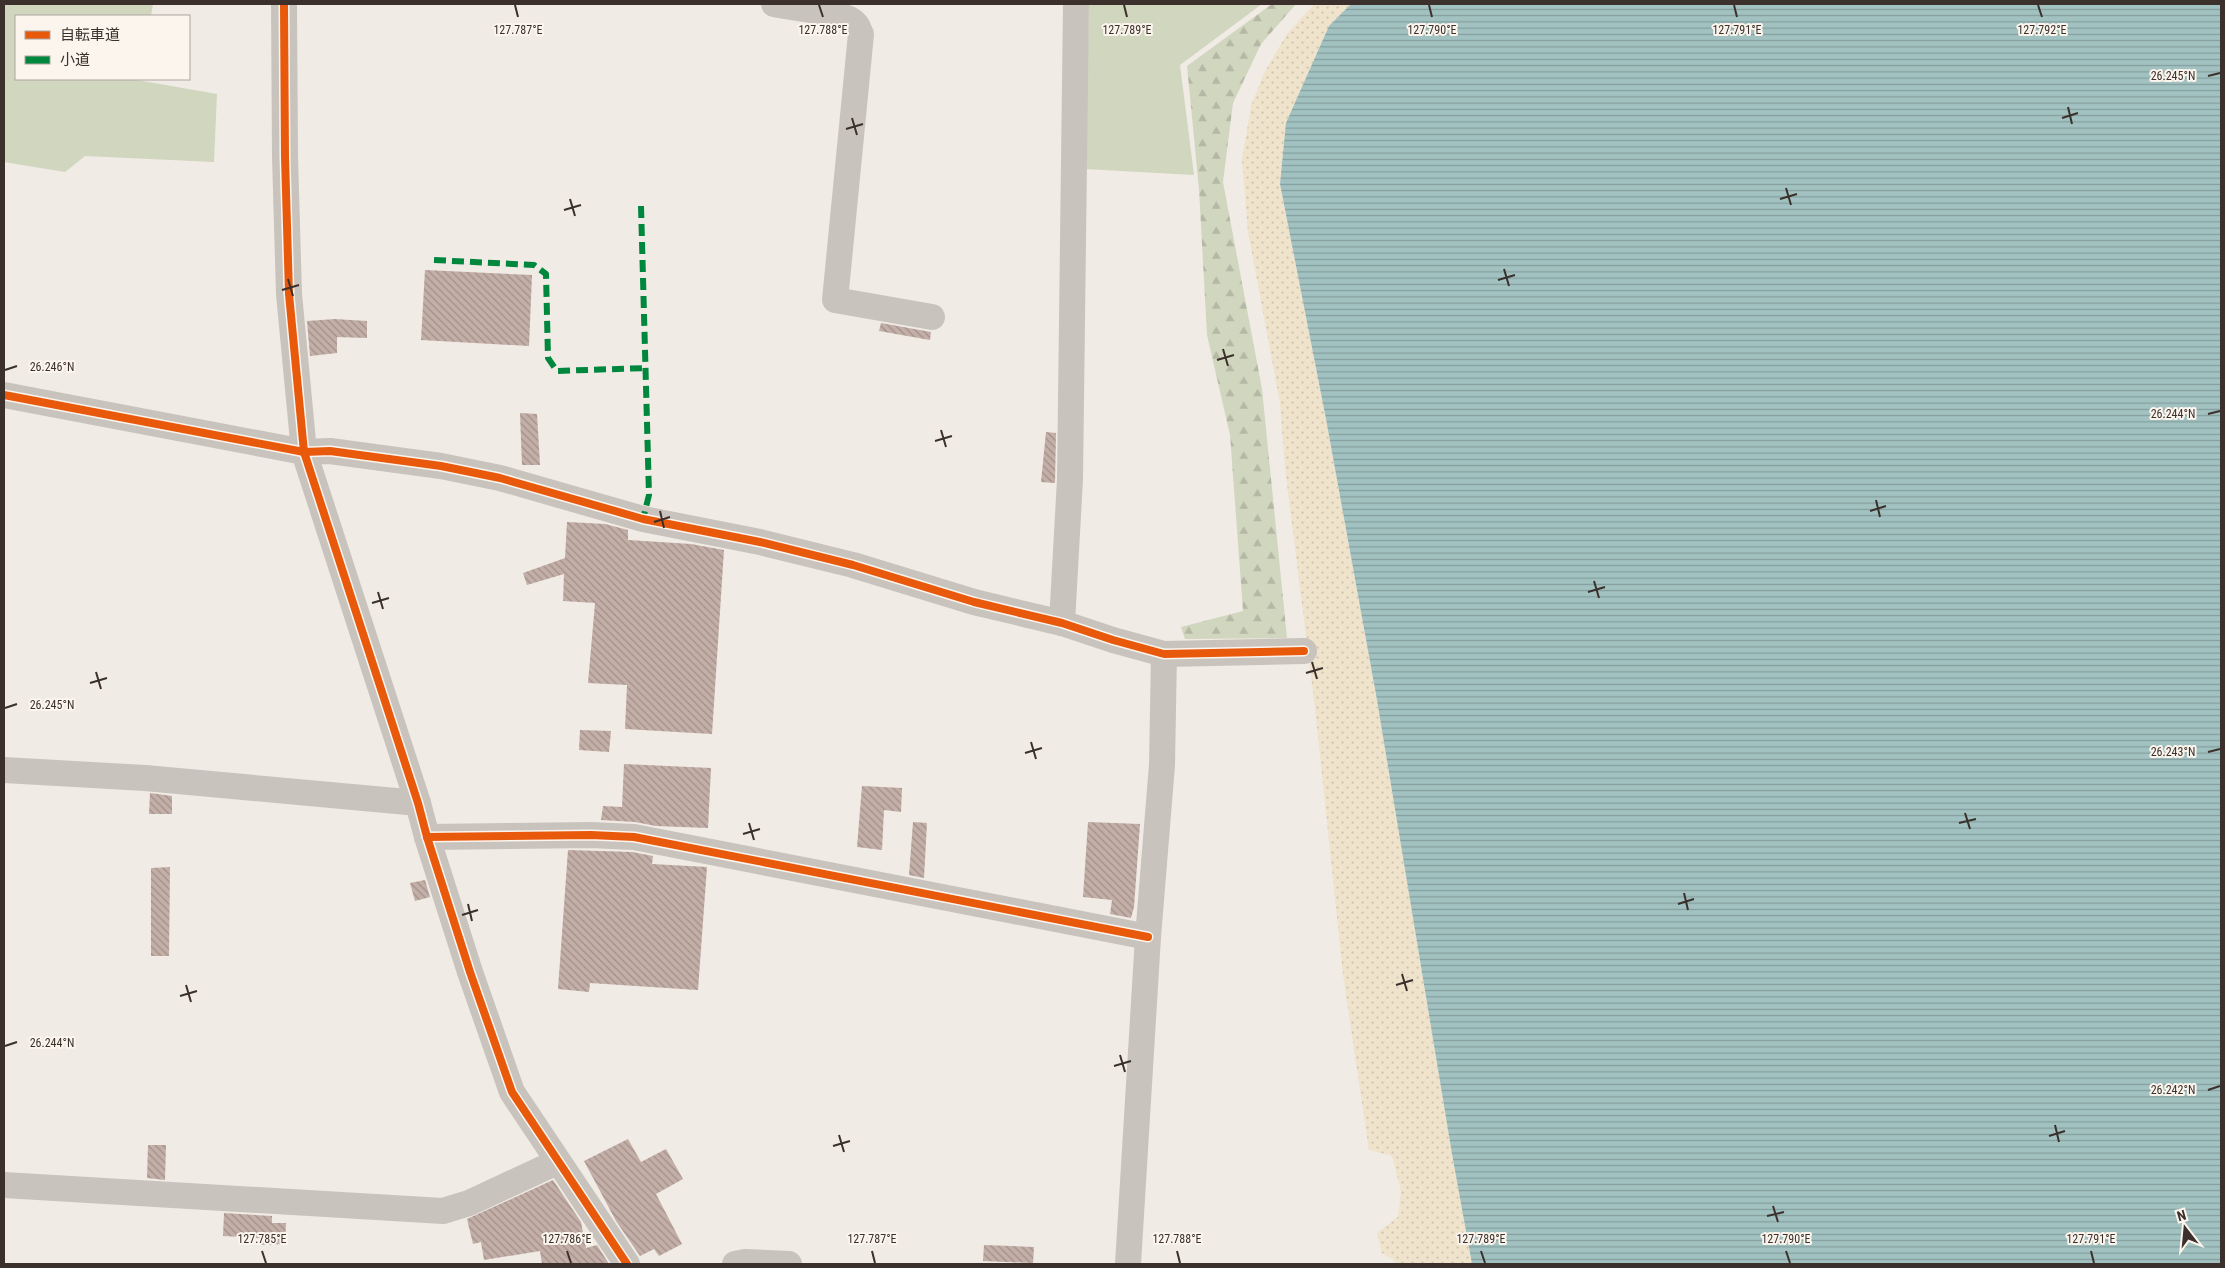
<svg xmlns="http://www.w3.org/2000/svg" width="2225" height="1268" font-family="'Roboto Condensed','Noto Sans JP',sans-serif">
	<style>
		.green { fill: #d1d6bf }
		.forest { fill: url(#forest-firs) }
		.sand { fill: url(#sand-dots) }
		.water { fill: url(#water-rules) }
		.building { fill: url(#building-back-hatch) }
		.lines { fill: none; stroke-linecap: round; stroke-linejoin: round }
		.minor { stroke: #c9c3be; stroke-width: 26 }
		.quiet { stroke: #00873e; stroke-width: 6; stroke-dasharray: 12 6; stroke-linecap: butt }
		.cycleway-casing { stroke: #fbf5ee; stroke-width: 11 }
		.cycleway { stroke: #e8590c; stroke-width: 8 }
		.ticks { fill: none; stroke: #3b302b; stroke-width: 2 }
		.ticks-label { font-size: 12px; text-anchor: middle; fill: #3b302b; stroke: #fbf5ee; stroke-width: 4; stroke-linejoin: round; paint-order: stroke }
	</style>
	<defs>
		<pattern id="forest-firs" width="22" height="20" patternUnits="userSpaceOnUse" patternTransform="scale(1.25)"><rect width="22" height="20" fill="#d1d6bf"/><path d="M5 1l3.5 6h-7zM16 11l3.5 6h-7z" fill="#b4b8a4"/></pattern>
		<pattern id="sand-dots" width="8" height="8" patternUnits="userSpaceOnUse" patternTransform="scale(1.25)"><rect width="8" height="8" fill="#efe3cc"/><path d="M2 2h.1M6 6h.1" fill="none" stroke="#cec3af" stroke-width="1.8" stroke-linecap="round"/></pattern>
		<pattern id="water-rules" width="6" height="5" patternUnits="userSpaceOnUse" patternTransform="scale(1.25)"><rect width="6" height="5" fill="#a1c2c1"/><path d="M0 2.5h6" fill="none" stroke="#849e9d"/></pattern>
		<pattern id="building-back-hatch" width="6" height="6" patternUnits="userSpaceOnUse" patternTransform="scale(1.25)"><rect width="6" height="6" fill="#c3afa7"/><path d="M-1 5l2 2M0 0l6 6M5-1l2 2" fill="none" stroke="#a08f88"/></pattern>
	</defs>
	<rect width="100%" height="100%" fill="#f0ebe5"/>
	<!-- green -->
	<g class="green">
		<polygon points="4,4 153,4 151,16 16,16 16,79 137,79 137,80 217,94 214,162 85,156 65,172 4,162"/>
		<polygon points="1089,4 1262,4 1180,65 1194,175 1085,169"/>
	</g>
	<!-- forest -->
	<polygon class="forest" points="1272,4 1296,4 1261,44 1233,103 1223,182 1262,389 1287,638 1185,639 1181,627 1243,611 1230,435 1207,335 1199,189 1187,66"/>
	<!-- sand -->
	<polygon class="sand" points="1314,4 1351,4 1329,26 1280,184 1326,419 1377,700 1452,1154 1472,1264 1395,1264 1394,1260 1382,1253 1377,1233 1398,1217 1401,1191 1392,1156 1369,1150 1343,975 1315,708 1285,468 1280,403 1248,232 1242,160 1251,106 1264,73 1287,34"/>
	<!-- water -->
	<polygon class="water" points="1351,4 2221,4 2221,1264 1472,1264 1452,1154 1377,700 1326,419 1280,184 1286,123 1329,26"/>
	<!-- building -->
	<g class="building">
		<polygon points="425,270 532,275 529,346 421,340"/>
		<polygon points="335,319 367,321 367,338 337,337 337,353 310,356 307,321"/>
		<polygon points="881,323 931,332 930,340 879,331"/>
		<polygon points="520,413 537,414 540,465 522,465"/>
		<polygon points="1046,432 1056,433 1055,483 1041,482"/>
		<polygon points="567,522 605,524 628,530 628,540 691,544 724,550 712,734 625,729 627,685 588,683 595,603 563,601 564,574 527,585 523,573 565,558"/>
		<polygon points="580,730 611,731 609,752 579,750"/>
		<polygon points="624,764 711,768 708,828 656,826 635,822 601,820 603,806 622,807"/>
		<polygon points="862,786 902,788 901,812 884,810 882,850 857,847"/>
		<polygon points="150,793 172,796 172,814 149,814"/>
		<polygon points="913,822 927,823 924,878 909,875"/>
		<polygon points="1088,822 1140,824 1134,907 1131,918 1110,914 1112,900 1083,897"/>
		<polygon points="568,850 632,852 653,856 652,864 707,867 698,990 590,983 589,992 558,989"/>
		<polygon points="170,867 169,956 151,956 151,868"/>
		<polygon points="425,880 430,897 415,901 410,883"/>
		<polygon points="628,1139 641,1162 666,1149 683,1179 656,1194 682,1244 659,1256 654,1249 640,1256 616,1221 584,1161"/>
		<polygon points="148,1145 166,1145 165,1180 147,1178"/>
		<polygon points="553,1180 581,1222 586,1248 597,1245 609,1264 542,1264 540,1251 484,1260 481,1242 473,1244 467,1219"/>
		<polygon points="224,1213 272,1216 272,1223 286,1223 285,1244 259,1245 259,1238 223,1236"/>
		<polygon points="984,1245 1034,1247 1033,1263 983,1261"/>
	</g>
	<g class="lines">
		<!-- minor -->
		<g class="minor">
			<polyline points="284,4 285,157 289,294 304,452 418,803 427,837 470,972 512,1092 627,1264"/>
			<path d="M 774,4 C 793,9 844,11 855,23 C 858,25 859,31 861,34 L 835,300 L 932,317"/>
			<polyline points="4,395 304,452 330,451 441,466 500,478 643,519 760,542 853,565 974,602 1062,623 1113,640 1164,654 1304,651"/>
			<polyline points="1062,623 1070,479 1076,4"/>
			<polyline points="4,770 145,778 418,803"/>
			<polyline points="427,837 591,835 634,837 1148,937"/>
			<polyline points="4,1185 443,1211 469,1203 557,1162"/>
			<polyline points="735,1264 745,1262 789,1264"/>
			<polyline points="1128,1264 1148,937 1162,765 1164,654"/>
		</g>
		<!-- quiet -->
		<g class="quiet">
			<polyline points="641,206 649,495 643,519"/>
			<polyline points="434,260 534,265 546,274 548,358 557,371 646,368"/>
		</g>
		<!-- cycleway casing -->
		<g class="cycleway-casing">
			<g id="cycleway">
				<polyline points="284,4 285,157 289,294 304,452 418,803 427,837 470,972 512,1092 627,1264"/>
				<polyline points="4,395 304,452 330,451 441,466 500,478 643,519 760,542 853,565 974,602 1062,623 1113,640 1164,654 1304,651"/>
				<polyline points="427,837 591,835 634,837 1148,937"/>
			</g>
		</g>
		<!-- cycleway -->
		<use href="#cycleway" class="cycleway"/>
	</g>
	<!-- ticks -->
	<path class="ticks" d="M 515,5 L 518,17M 819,5 L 823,17M 1124,5 L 1127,17M 1429,5 L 1432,17M 1734,5 L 1737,17M 2038,5 L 2042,17M 2208,76 L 2220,73M 2068,107 L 2072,124M 852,118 L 857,135M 2062,118 L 2078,113M 846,129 L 863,124M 1786,188 L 1791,205M 570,199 L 575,216M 1780,199 L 1797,194M 564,210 L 581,205M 1504,269 L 1509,286M 288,279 L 293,296M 1498,280 L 1515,275M 282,290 L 299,285M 1223,349 L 1228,366M 1217,360 L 1234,355M 5,370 L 17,366M 2208,414 L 2220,411M 941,430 L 946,447M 935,441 L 952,436M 1876,500 L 1880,517M 660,511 L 664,528M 1870,511 L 1886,506M 654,522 L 670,517M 1594,581 L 1599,598M 378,592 L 383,609M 1588,592 L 1605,587M 372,603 L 389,598M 1312,662 L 1317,679M 96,672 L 101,689M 1306,673 L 1323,668M 90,683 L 107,678M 5,708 L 17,704M 1031,742 L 1036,759M 2208,752 L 2220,749M 1025,753 L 1042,748M 1965,813 L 1970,829M 749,823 L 754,840M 1959,823 L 1976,819M 743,834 L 760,829M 1684,893 L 1688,910M 468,904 L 472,921M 1678,904 L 1694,899M 462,915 L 478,910M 1402,974 L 1407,991M 186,985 L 191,1002M 1396,985 L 1413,980M 180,996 L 197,991M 5,1046 L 17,1042M 1120,1055 L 1125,1072M 1114,1066 L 1131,1061M 2208,1090 L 2220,1086M 2055,1125 L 2059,1142M 839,1135 L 844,1152M 2049,1136 L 2065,1131M 833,1146 L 850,1141M 1773,1206 L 1778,1222M 1767,1216 L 1784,1212M 262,1251 L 266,1263M 567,1251 L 571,1263M 872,1251 L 875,1263M 1177,1251 L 1180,1263M 1481,1251 L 1485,1263M 1786,1251 L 1790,1263M 2091,1251 L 2094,1263"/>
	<g class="ticks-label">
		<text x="518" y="34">127.787°E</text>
		<text x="823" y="34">127.788°E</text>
		<text x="1127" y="34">127.789°E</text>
		<text x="1432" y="34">127.790°E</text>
		<text x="1737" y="34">127.791°E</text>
		<text x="2042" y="34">127.792°E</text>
		<text x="2173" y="80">26.245°N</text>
		<text x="52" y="371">26.246°N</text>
		<text x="2173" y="418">26.244°N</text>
		<text x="52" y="709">26.245°N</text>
		<text x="2173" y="756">26.243°N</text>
		<text x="52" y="1047">26.244°N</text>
		<text x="2173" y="1094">26.242°N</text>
		<text x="262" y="1243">127.785°E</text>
		<text x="567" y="1243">127.786°E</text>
		<text x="872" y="1243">127.787°E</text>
		<text x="1177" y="1243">127.788°E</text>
		<text x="1481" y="1243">127.789°E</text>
		<text x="1786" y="1243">127.790°E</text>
		<text x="2091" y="1243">127.791°E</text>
	</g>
	<!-- border -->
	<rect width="2225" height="1268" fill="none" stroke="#3b302b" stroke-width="10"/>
	<!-- legend -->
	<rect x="15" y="15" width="175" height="65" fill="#fbf5ee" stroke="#aea6a0"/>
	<rect x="25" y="31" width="25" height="8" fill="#e8590c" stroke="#aea6a0"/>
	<text x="60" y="40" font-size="15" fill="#3b302b">自転車道</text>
	<rect x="25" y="56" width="25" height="8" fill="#00873e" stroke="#aea6a0"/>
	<text x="60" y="65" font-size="15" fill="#3b302b">小道</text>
	<!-- north arrow -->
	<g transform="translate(2185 1228) rotate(344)" stroke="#fbf5ee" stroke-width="4" paint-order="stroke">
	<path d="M0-4L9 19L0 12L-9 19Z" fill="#3b302b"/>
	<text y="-8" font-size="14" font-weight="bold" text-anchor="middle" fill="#3b302b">N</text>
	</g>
</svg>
